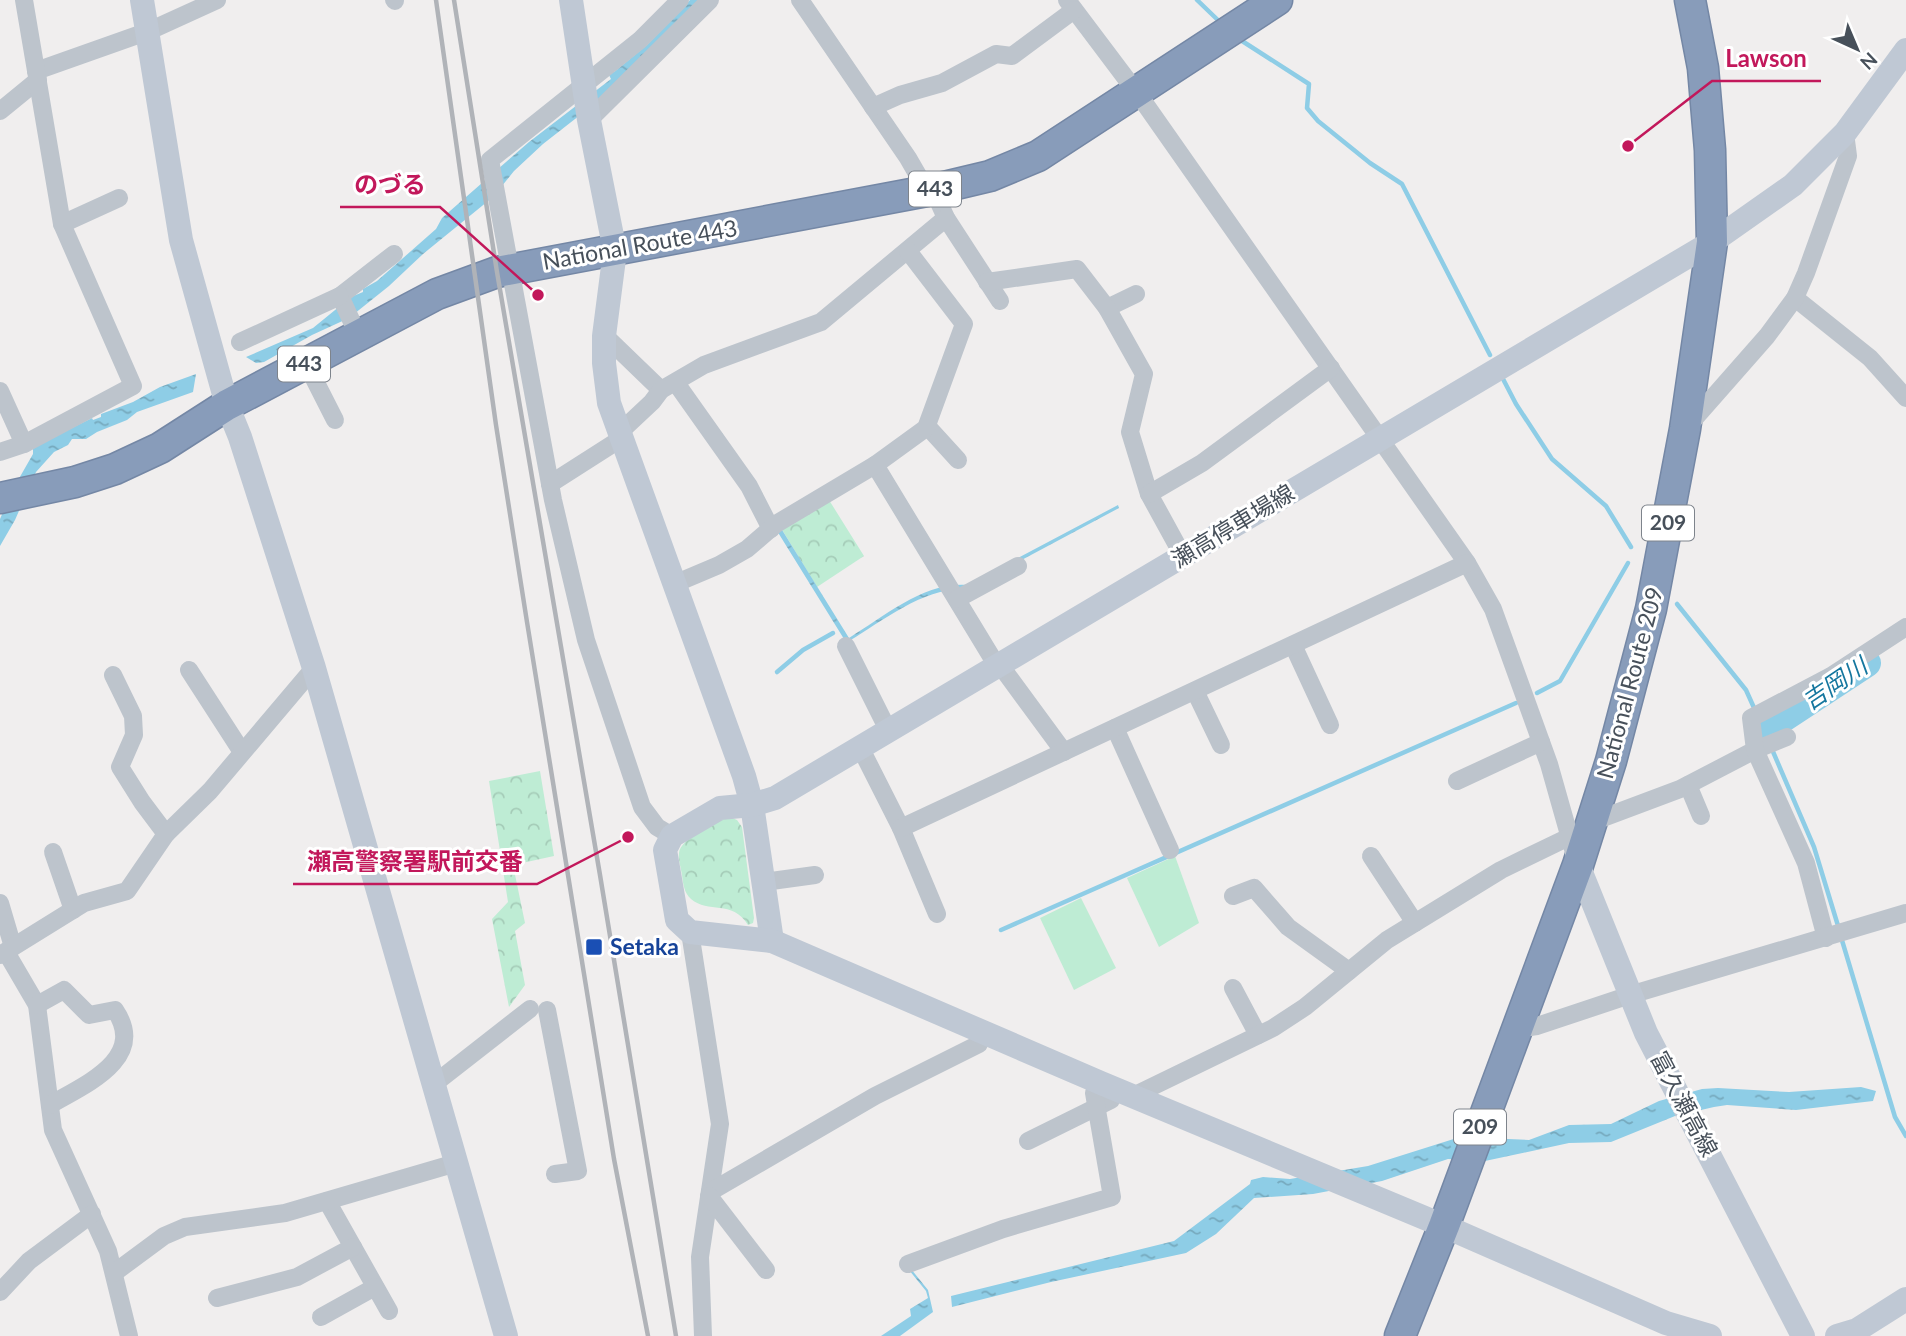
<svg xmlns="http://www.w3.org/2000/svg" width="1906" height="1336" font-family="Lato,'Noto Sans JP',sans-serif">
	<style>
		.grass { fill: #beecd4 }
		.park { fill: url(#park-crowns) }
		.water { fill: url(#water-ripples) }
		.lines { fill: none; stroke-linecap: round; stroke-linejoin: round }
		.stream { stroke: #8ecde6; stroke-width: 4.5 }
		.river { stroke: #8ecde6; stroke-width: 28 }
		.highway-casing { stroke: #7487a5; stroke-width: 33 }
		.street { stroke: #bdc4cc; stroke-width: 18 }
		.secondary { stroke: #bfc8d4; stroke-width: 24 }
		.highway { stroke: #889cba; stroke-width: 30 }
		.rail { stroke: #b0b3b8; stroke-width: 4.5 }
		.transit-dot { fill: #1a4fb4; stroke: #fff; stroke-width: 2.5 }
		.labels { text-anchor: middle; stroke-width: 6; stroke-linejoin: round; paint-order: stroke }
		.shield { fill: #fff; stroke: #7e848c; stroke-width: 2 }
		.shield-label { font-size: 21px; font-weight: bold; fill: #47505a }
		.street-label { font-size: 23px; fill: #47505a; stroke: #fff }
		.transit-label { font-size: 23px; font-weight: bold; fill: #164399; stroke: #fff; text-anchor: start }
		.water-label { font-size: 24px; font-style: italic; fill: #15779f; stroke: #fff }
		.leader { fill: none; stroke: #c2185b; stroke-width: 2.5 }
		.callout-dot { fill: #c2185b; stroke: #fff; stroke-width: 2.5 }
		.callout-label { font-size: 24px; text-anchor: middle; font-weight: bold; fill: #c2185b; stroke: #fff; stroke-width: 6; stroke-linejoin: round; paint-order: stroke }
	</style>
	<defs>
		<pattern id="park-crowns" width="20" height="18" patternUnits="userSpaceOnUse" patternTransform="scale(1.75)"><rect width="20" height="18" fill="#beecd4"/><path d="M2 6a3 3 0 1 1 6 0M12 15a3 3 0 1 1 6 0" fill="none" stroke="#a5ccb8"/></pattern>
		<pattern id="water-ripples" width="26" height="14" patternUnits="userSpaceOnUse" patternTransform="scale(1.75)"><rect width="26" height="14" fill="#8ecde6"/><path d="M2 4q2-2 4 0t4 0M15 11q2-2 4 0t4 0" fill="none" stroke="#76a9bd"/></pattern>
	</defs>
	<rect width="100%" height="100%" fill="#f0eeee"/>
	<!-- grass -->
	<g class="grass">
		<polygon points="1175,856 1199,923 1159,947 1127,878"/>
		<polygon points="1081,898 1116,968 1074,990 1040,918"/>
	</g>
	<!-- park -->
	<g class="park">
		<polygon points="829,500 864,556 817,587 781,528"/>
		<polygon points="540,771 554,856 513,865 525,923 515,931 525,985 509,1007 492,919 508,902 489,781"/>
		<path d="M 730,817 L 737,820 L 742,827 L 754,918 L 753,923 L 748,925 C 732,899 708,914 691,899 C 684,893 683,883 682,875 C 681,868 678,859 679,853 C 680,839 717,819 730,817 Z"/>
	</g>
	<!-- water -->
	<g class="water">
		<polygon points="690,0 704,0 607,94 543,144 514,171 493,197 423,254 389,286 349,318 312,335 264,362 256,363 246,357 313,328 351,297 363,292 363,289 377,281 436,229 442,218 529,142 611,79 608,73 610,70 614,72 647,45"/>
		<polygon points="196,374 193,392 137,412 127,420 97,432 86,439 72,439 68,445 54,452 36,472 15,520 0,546 0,519 13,489 33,454 33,447 92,418 93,420 101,417 101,414 133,402 160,387"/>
		<path d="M 722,433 L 849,638 C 885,616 924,582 967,585 L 1118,505 L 1119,508 L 967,589 C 924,587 884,620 849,641 L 844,639 L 717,434 Z"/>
		<polygon points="1861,1087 1876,1091 1873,1101 1796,1110 1727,1105 1714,1107 1675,1116 1611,1142 1569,1143 1485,1161 1448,1159 1382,1181 1313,1194 1254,1198 1216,1234 1186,1253 1051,1282 952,1307 951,1296 1174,1241 1250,1184 1251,1180 1263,1177 1290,1179 1368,1166 1460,1137 1529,1140 1569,1125 1611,1124 1659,1101 1702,1089 1718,1088 1789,1092"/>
		<polygon points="911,1269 928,1290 933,1312 900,1336 881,1336 911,1316 910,1309 928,1298 926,1291 909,1270"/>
	</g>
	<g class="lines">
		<!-- stream -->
		<g class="stream">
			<polyline points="1197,0 1222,24"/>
			<polyline points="1239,39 1309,84 1307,108 1318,121 1370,163 1402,184 1490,355"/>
			<polyline points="1502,377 1516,404 1552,459 1606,506 1631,547"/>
			<polyline points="1677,604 1746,690 1755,710"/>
			<polyline points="777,672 803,650 833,633"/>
			<polyline points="1537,693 1560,681 1628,563"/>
			<polyline points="1759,718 1768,739"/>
			<polyline points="1771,747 1814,847 1839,929"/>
			<polyline points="1001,930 1516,703"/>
			<polyline points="1841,937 1895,1117 1906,1136"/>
		</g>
		<!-- river -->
		<polyline class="river" points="1764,731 1867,663"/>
		<!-- highway casing -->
		<g class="highway-casing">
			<g id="highway">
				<polyline points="0,498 75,482 115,469 160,448 227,405 437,294 497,272 927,191 990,176 1038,156 1277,0"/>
				<polyline points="1400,1336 1444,1226 1578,865 1611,761 1651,609 1685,429 1712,242 1710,150 1703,68 1690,0"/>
			</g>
		</g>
		<!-- street -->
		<g class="street">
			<polyline points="394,0 395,1"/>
			<polyline points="800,0 908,158 927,191"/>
			<polyline points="1067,0 1143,101 1467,563 1493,609 1549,764 1577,863"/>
			<polyline points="36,71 149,31 217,0"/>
			<polyline points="873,107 900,95 942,83 996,54 1012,56 1074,10"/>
			<polyline points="0,111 38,80"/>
			<polyline points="589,120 710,0"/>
			<polyline points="933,189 946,218 1000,301"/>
			<polyline points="62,224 119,198"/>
			<polyline points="987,282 1077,269 1107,308 1136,294"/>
			<polyline points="1795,298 1870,358 1906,398"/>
			<polyline points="1107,308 1144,374 1130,432 1149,494 1183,556"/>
			<polyline points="358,335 340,296 394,254"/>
			<polyline points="604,335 661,390"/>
			<polyline points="240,342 340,296"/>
			<polyline points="306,363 335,420"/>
			<polyline points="676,383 749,486 771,529"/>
			<polyline points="0,391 24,444 133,386 62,224 24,0"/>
			<polyline points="927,426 958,460"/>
			<polyline points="1687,427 1767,336 1795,298 1806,273 1848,156 1845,133"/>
			<polyline points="620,432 652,402 661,390 704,365 821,322 946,218"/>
			<polyline points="0,452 24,444"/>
			<polyline points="875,465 997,666"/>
			<polyline points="550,484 622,438"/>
			<polyline points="1149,494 1202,463 1331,368"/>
			<polyline points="674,584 719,565 747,549 776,524 875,465 926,428 964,324 908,251"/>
			<polyline points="957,599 1018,566"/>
			<polyline points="1293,645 1330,725"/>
			<polyline points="846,646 888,730"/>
			<polyline points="1000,665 1064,752"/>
			<polyline points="189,670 242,752"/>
			<polyline points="113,675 133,716 134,735 120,767 142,802 166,834"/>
			<polyline points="1195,691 1221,745"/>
			<polyline points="1115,728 1170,850"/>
			<polyline points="860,747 901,828 937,914"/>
			<polyline points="1457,781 1541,742"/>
			<polyline points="1688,785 1701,816"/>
			<polyline points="1592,822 1680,789 1755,750 1787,737"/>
			<polyline points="901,828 1467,563"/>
			<polyline points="672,836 657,827 642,807 586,640 553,500 490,160 640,40 680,0"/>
			<polyline points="53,852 73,910"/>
			<polyline points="1371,856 1415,923"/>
			<polyline points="764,882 815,875"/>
			<polyline points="1233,896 1254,888 1288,927 1349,971"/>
			<polyline points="0,903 13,947"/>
			<polyline points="690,932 720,1124 700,1257 703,1336"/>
			<polyline points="1826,938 1806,863 1755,750 1751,718 1831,676 1906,627"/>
			<polyline points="6,952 37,1005 53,1130 108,1251 129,1336"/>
			<polyline points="0,955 84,903 127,891 166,834 210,791 314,668"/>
			<polyline points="1233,988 1258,1035"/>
			<path d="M 37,1005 L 64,990 L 89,1015 L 115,1010 C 148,1059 84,1085 50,1105"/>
			<polyline points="547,1010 578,1171 555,1174"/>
			<polyline points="1517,1029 1537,1026 1630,995 1906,913"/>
			<polyline points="434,1084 530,1009"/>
			<polyline points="1133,1096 1273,1028 1305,1007 1387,940 1501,870 1569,837"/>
			<polyline points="1028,1141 1111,1100"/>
			<polyline points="710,1192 875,1096 979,1044"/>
			<polyline points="709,1196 766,1270"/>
			<polyline points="327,1201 389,1311"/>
			<polyline points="908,1264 1003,1229 1112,1197 1094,1093"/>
			<polyline points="114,1273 164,1236 185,1227 285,1213 456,1163"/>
			<polyline points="0,1292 29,1261 92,1214"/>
			<polyline points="217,1298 297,1277 353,1247"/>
			<polyline points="321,1317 375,1287"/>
		</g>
		<!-- secondary -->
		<g class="secondary">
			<polyline points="142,0 181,240 227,405 240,437 314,668 506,1336"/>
			<polyline points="571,0 589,120 615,251 604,336 604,363 609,403 744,776 752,805 772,941"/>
			<polyline points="1578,865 1646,1033 1803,1336"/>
			<polyline points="1710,1336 1666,1323 1444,1226 1101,1083 772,941 690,932 677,920 665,850 672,836 720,808 752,805 775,798 1712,242 1793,185 1845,133 1906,50"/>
			<polyline points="1837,1336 1857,1330 1906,1299"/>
		</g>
		<!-- highway -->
		<use href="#highway" class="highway"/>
		<!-- rail -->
		<g class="rail">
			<polyline points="436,0 496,425 527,622 614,1159 648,1336"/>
			<polyline points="454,0 497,272 600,875 676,1336"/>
		</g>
	</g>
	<!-- markers -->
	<rect class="transit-dot" x="585" y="938" width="18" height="18" rx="3.5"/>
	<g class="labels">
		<!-- shield labels -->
		<g class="shield">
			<rect x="909" y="171.5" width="52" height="35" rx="5"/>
			<rect x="278" y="346.5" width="52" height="35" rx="5"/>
			<rect x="1642" y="505.5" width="52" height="35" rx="5"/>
			<rect x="1454" y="1109.5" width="52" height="35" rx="5"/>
		</g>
		<g class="shield-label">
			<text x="935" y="196">443</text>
			<text x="304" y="371">443</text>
			<text x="1668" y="530">209</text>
			<text x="1480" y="1134">209</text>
		</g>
		<!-- street labels -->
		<g class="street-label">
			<text transform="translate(640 245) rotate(-10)" y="8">National Route 443</text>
			<text transform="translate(1233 526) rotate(-31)" y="8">瀬高停車場線</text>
			<text transform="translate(1630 683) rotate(-75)" y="8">National Route 209</text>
			<text transform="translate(1684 1104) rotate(62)" y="8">富久瀬高線</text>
		</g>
		<!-- transit labels -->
		<g class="transit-label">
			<text x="610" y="955">Setaka</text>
		</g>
		<!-- water labels -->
		<g class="water-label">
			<text transform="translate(1835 684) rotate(-34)" y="8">吉岡川</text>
		</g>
	</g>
	<!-- callouts -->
	<path class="leader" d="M1628 146L1712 81H1821M538 295L440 207H340M628 837L537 884H293"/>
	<g class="callout-dot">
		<circle cx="1628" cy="146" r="7"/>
		<circle cx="538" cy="295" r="7"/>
		<circle cx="628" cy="837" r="7"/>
	</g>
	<g class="callout-label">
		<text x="1766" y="67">Lawson</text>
		<text x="390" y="193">のづる</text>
		<text x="415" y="870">瀬高警察署駅前交番</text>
	</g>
	<!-- north arrow -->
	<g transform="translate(1857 49) rotate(136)" stroke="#ffffff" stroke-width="5" paint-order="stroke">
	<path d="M0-5L12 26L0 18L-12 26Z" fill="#47505a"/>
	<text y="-10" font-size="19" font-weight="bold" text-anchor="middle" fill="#47505a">N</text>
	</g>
</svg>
